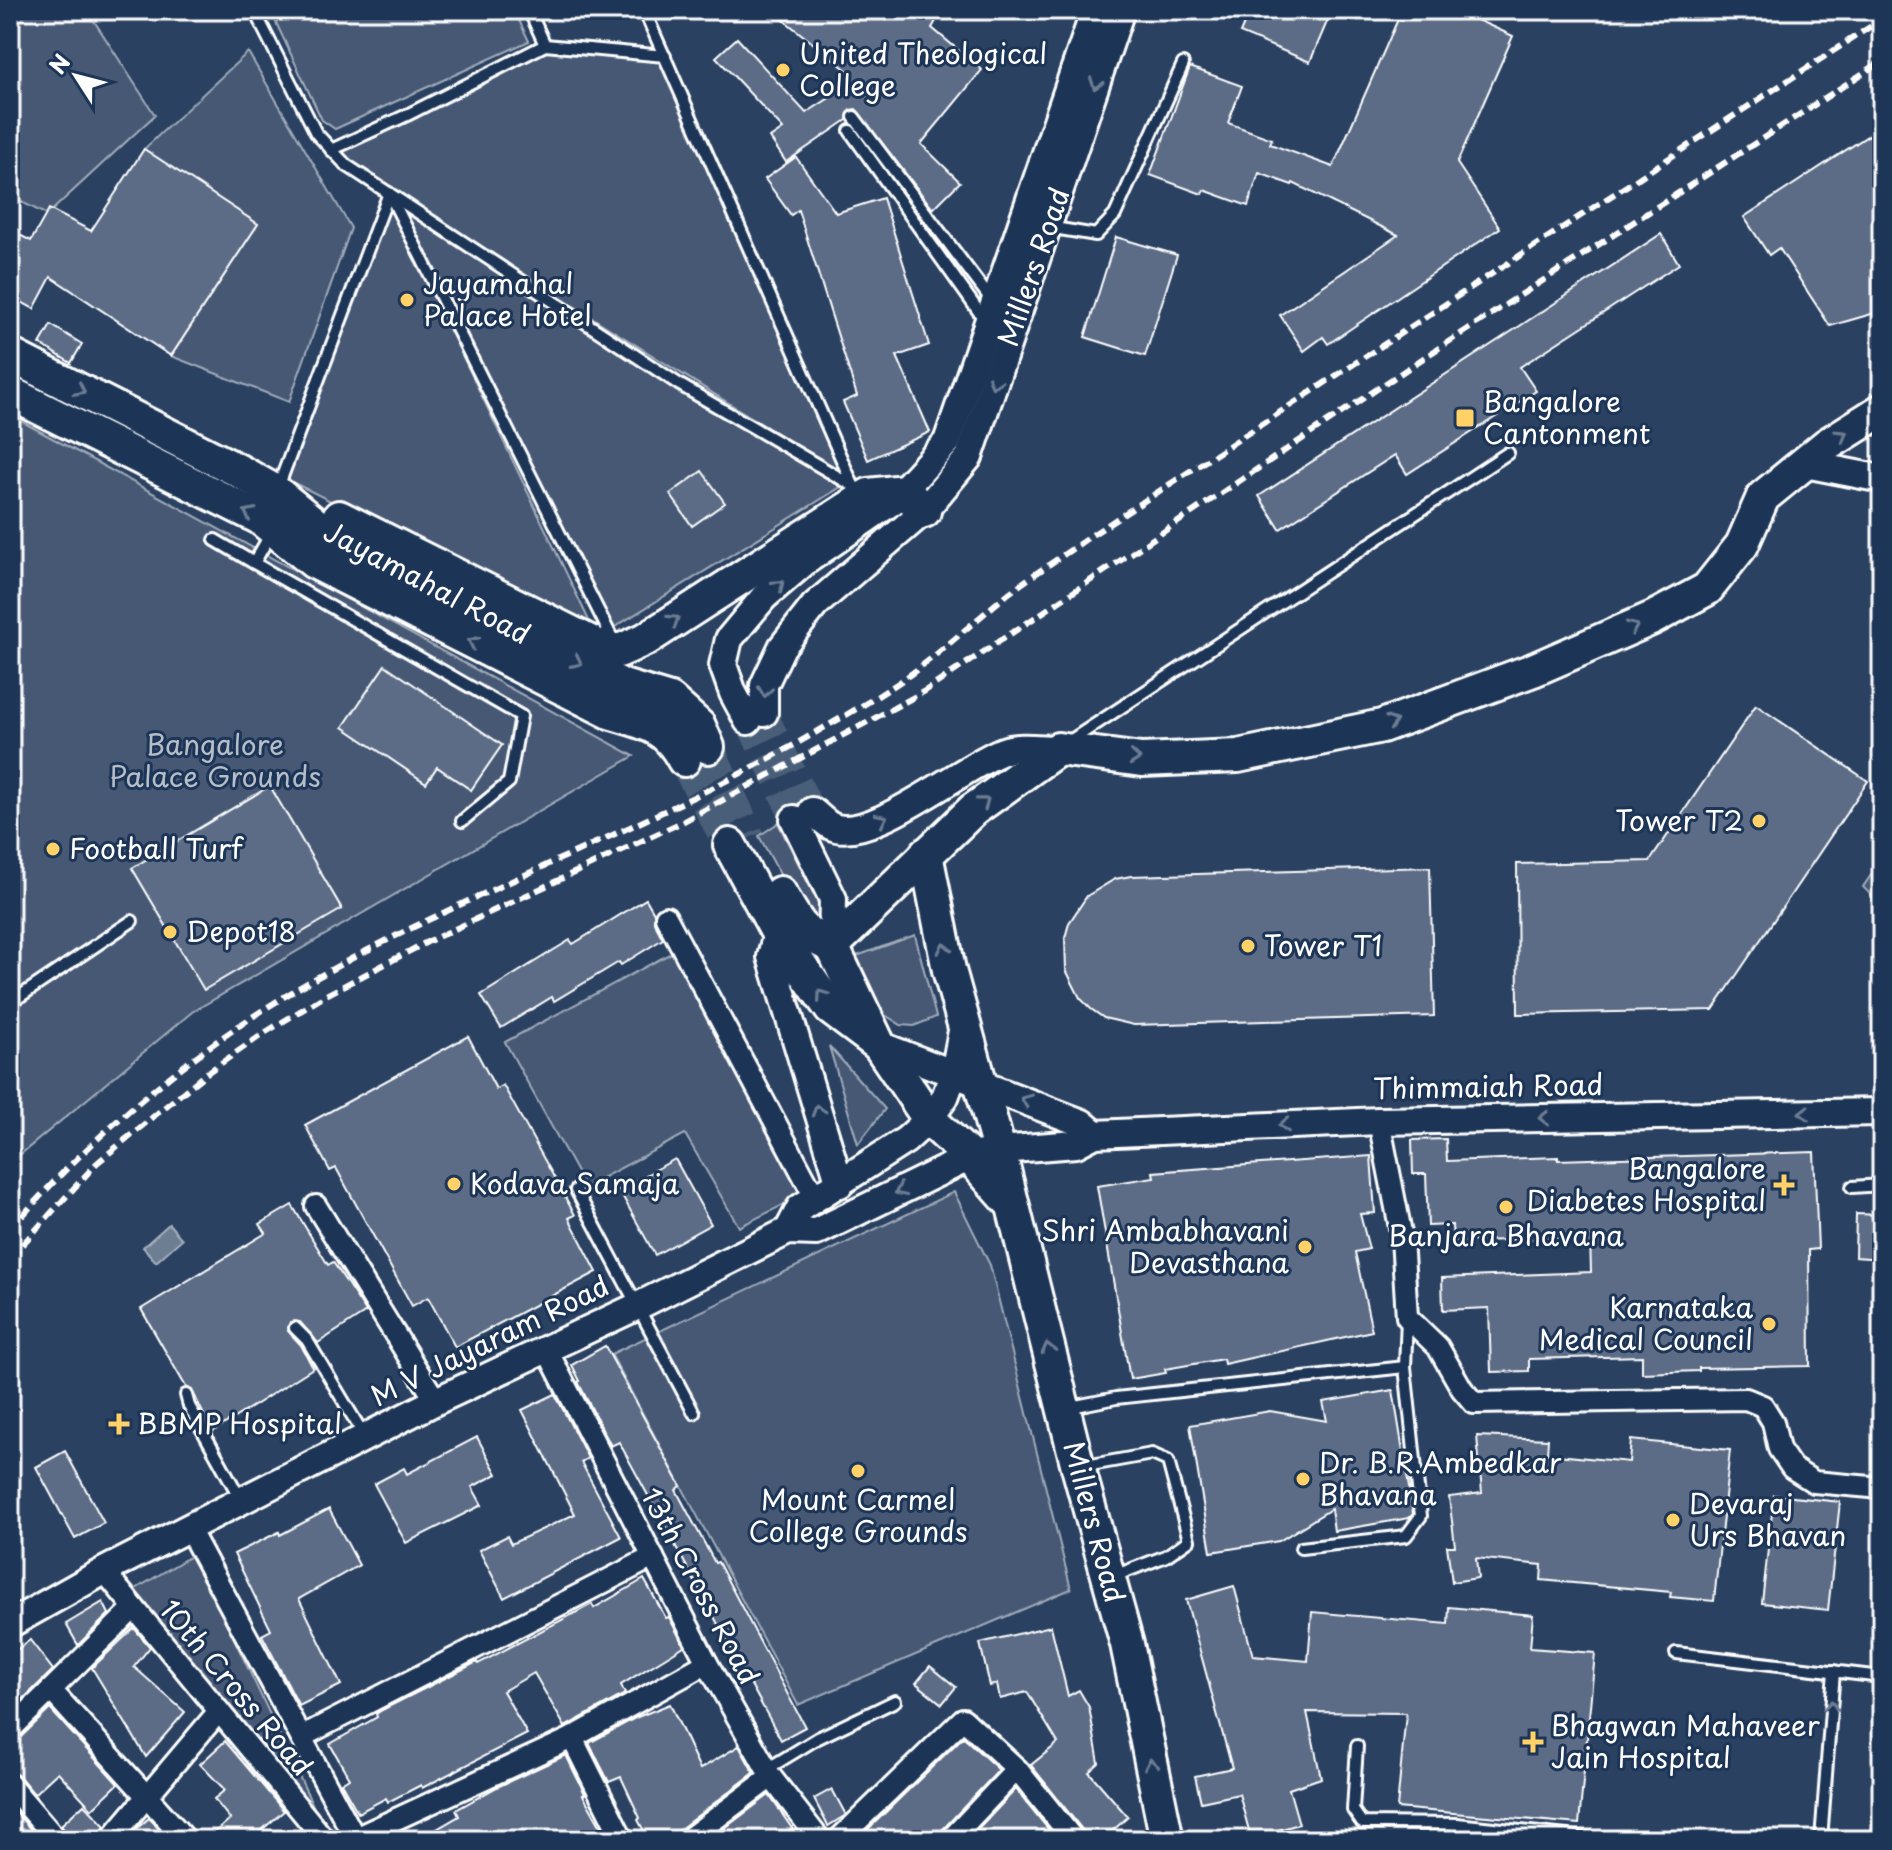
<svg xmlns="http://www.w3.org/2000/svg" width="1892" height="1850" font-family="'Playpen Sans',sans-serif">
	<style>
		.green { fill: #465975; stroke: #a2acba; stroke-width: 2 }
		.water { fill: #6d7d92; stroke: #a7b1be; stroke-width: 2 }
		.building { fill: #5b6c86; stroke: #fff; stroke-width: 2 }
		.lines { fill: none; stroke-linecap: round; stroke-linejoin: round }
		.tertiary-tunnel { stroke: #4a5e79; stroke-width: 26; stroke-dasharray: 26 13; stroke-linecap: butt }
		.primary-tunnel { stroke: #4a5e79; stroke-width: 32; stroke-dasharray: 32 16; stroke-linecap: butt }
		.service-casing { stroke: #fff; stroke-width: 16 }
		.minor-casing { stroke: #fff; stroke-width: 26 }
		.tertiary-casing { stroke: #fff; stroke-width: 32 }
		.primary-casing { stroke: #fff; stroke-width: 38 }
		.service { stroke: #1d3557; stroke-width: 10 }
		.minor { stroke: #1d3557; stroke-width: 20 }
		.tertiary { stroke: #1d3557; stroke-width: 26 }
		.primary { stroke: #1d3557; stroke-width: 32 }
		.rail { stroke: #fff; stroke-width: 6; stroke-dasharray: 12 6; stroke-linecap: butt }
		.oneway { stroke: #6c7c92 }
		.poi-dot { fill: #ffd166; stroke: #1d3557; stroke-width: 3 }
		.labels { text-anchor: middle; stroke-width: 6; stroke-linejoin: round; paint-order: stroke }
		.poi-label { font-size: 28px; fill: #fff; stroke: #1d3557; text-anchor: start }
		.street-label { font-size: 28px; fill: #fff; stroke: #1d3557 }
		.park-label { font-size: 28px; fill: #b5bdc8; stroke: #1d3557 }
	</style>
	<rect width="100%" height="100%" fill="#2a4161"/>
	<filter id="ink" filterUnits="userSpaceOnUse"><feTurbulence type="fractalNoise" baseFrequency=".0125" numOctaves="2"/><feDisplacementMap in="SourceGraphic" scale="16" xChannelSelector="R" yChannelSelector="G"/><feConvolveMatrix kernelMatrix="1 2 1 2 8 2 1 2 1" color-interpolation-filters="sRGB"/></filter>
	<g filter="url(#ink)">
		<!-- green -->
		<g class="green">
			<polygon points="10,10 87,10 155,115 47,215 10,196"/>
			<polygon points="270,10 514,10 529,41 335,129 322,120"/>
			<polygon points="546,48 662,60 840,473 347,164 334,150"/>
			<polygon points="248,52 351,228 289,402 171,356 258,224 144,149"/>
			<polygon points="391,206 594,631 288,480"/>
			<polygon points="404,210 676,387 844,485 613,628"/>
			<polygon points="10,415 634,756 192,1012 10,1163"/>
			<polygon points="778,823 821,909 823,916 818,926 808,925 759,836"/>
			<polygon points="1882,859 1882,906 1863,887"/>
			<polygon points="915,935 936,1017 914,1026 901,1025 882,1013 859,991 854,957"/>
			<polygon points="673,952 807,1193 739,1227 685,1134 585,1187 505,1042"/>
			<polygon points="829,1046 885,1109 858,1144"/>
			<polygon points="954,1192 990,1265 1071,1589 798,1705 611,1354"/>
			<polygon points="194,1554 317,1814 314,1816 134,1590"/>
		</g>
		<!-- water -->
		<polygon class="water" points="169,1224 182,1239 156,1262 143,1247"/>
		<!-- building -->
		<g class="building">
			<polygon points="771,10 942,10 932,28 982,70 921,144 960,182 933,209 856,109 850,110 847,120 786,162 770,138 783,129 716,57 737,38 806,113 834,95 848,71"/>
			<polygon points="1250,10 1332,10 1310,62 1240,33"/>
			<polygon points="1402,10 1455,10 1513,36 1457,163 1500,228 1328,344 1323,337 1304,351 1280,315 1398,235 1293,183 1292,185 1259,173 1248,206 1204,190 1202,194 1150,175 1190,67 1242,86 1228,123 1272,139 1270,144 1333,167"/>
			<polygon points="1869,135 1882,155 1882,311 1830,326 1779,248 1769,255 1744,217"/>
			<polygon points="144,149 258,224 171,356 51,277 34,309 10,296 10,230 31,241 49,209 91,231"/>
			<polygon points="796,157 836,213 883,198 929,345 897,356 930,432 868,460 843,402 857,396 798,210 791,215 765,179"/>
			<polygon points="1661,234 1679,264 1520,367 1536,391 1407,474 1395,455 1280,529 1259,496"/>
			<polygon points="1116,237 1177,255 1145,356 1085,337"/>
			<polygon points="51,325 82,344 71,363 40,344"/>
			<polygon points="702,471 725,503 692,526 670,494"/>
			<polygon points="385,665 502,745 471,790 437,767 426,783 343,727"/>
			<polygon points="1756,705 1868,781 1713,1010 1518,1014 1517,864 1650,861"/>
			<polygon points="270,786 342,909 204,990 132,868"/>
			<polygon points="1430,867 1434,1016 1134,1025 1104,1018 1091,1009 1080,998 1066,970 1065,938 1069,923 1087,896 1115,879 1131,876"/>
			<polygon points="646,899 654,913 654,922 663,939 621,965 619,962 554,1001 552,997 501,1028 481,995 570,940 573,944"/>
			<polygon points="468,1036 496,1089 503,1085 575,1215 569,1218 597,1272 455,1347 428,1297 412,1306 336,1168 330,1171 305,1125"/>
			<polygon points="1446,1139 1447,1161 1558,1157 1558,1160 1814,1152 1818,1249 1809,1250 1810,1366 1699,1368 1699,1371 1642,1373 1642,1356 1529,1359 1529,1371 1491,1372 1489,1308 1443,1310 1442,1278 1591,1272 1590,1237 1453,1242 1452,1225 1428,1226 1426,1174 1413,1174 1412,1140"/>
			<polygon points="1371,1156 1375,1213 1360,1214 1369,1249 1355,1252 1372,1331 1224,1364 1223,1359 1165,1369 1166,1373 1130,1379 1097,1186 1154,1177 1153,1172"/>
			<polygon points="675,1159 711,1224 655,1255 619,1190"/>
			<polygon points="292,1205 328,1265 333,1262 366,1312 318,1343 300,1322 290,1322 288,1331 301,1345 313,1368 212,1432 192,1390 186,1387 141,1309 266,1233 260,1224"/>
			<polygon points="1856,1214 1882,1215 1882,1259 1855,1257"/>
			<polygon points="605,1346 681,1486 676,1490 715,1563 718,1562 805,1727 781,1740 619,1442 611,1446 578,1382 580,1381 572,1365"/>
			<polygon points="1393,1390 1411,1500 1413,1514 1409,1518 1334,1531 1331,1509 1279,1541 1211,1552 1190,1425 1270,1411 1327,1421 1323,1402"/>
			<polygon points="555,1394 588,1458 581,1462 621,1537 504,1598 479,1550 507,1536 511,1544 575,1514 522,1410"/>
			<polygon points="1477,1436 1548,1439 1547,1454 1629,1462 1631,1440 1730,1450 1714,1601 1670,1597 1671,1592 1541,1580 1542,1565 1476,1558 1478,1578 1452,1582 1447,1546 1455,1546 1449,1497 1482,1493"/>
			<polygon points="477,1437 497,1474 472,1487 482,1505 406,1543 374,1484 404,1468 407,1474"/>
			<polygon points="65,1451 104,1523 75,1539 36,1467"/>
			<polygon points="1774,1495 1840,1502 1828,1610 1762,1603"/>
			<polygon points="329,1509 359,1565 299,1599 341,1685 299,1706 262,1635 271,1630 234,1554 279,1532 280,1535"/>
			<polygon points="644,1579 666,1618 669,1617 684,1646 621,1685 625,1694 565,1727 534,1673 503,1691 527,1734 422,1788 421,1785 388,1802 386,1798 358,1813 341,1783 349,1778 330,1744 377,1717 376,1714 382,1710 477,1662 478,1664 592,1604 594,1608"/>
			<polygon points="1234,1586 1253,1656 1308,1661 1312,1612 1448,1624 1449,1607 1533,1615 1530,1648 1595,1653 1579,1824 1397,1808 1406,1713 1307,1712 1321,1778 1289,1789 1299,1824 1251,1838 1239,1794 1201,1802 1195,1776 1232,1768 1186,1600"/>
			<polygon points="103,1602 109,1614 78,1645 66,1624"/>
			<polygon points="1051,1626 1068,1696 1079,1690 1089,1707 1099,1763 1089,1772 1128,1817 1102,1840 1087,1840 1084,1832 1031,1765 1058,1743 1027,1692 1000,1699 997,1684 990,1686 980,1643"/>
			<polygon points="134,1628 150,1647 134,1667 185,1712 146,1757 92,1668"/>
			<polygon points="30,1640 53,1670 10,1712 10,1655"/>
			<polygon points="930,1666 956,1687 942,1704 916,1683"/>
			<polygon points="670,1704 700,1769 739,1746 754,1773 679,1830 674,1840 649,1840 638,1820 640,1818 621,1777 609,1782 589,1743 635,1718"/>
			<polygon points="50,1709 118,1784 92,1809 58,1772 34,1794 20,1777 10,1770 10,1743 19,1739"/>
			<polygon points="963,1737 999,1770 941,1831 936,1840 857,1840"/>
			<polygon points="225,1741 284,1811 250,1840 206,1840 230,1819 214,1799 225,1790 200,1764"/>
			<polygon points="566,1755 585,1794 583,1795 601,1827 579,1840 418,1840 459,1816 456,1810 497,1787"/>
			<polygon points="832,1789 846,1815 828,1826 814,1799"/>
			<polygon points="1016,1789 1057,1840 968,1840"/>
			<polygon points="769,1795 800,1840 709,1840"/>
			<polygon points="84,1804 105,1826 97,1840 70,1840 61,1825"/>
			<polygon points="13,1809 40,1840 17,1840 10,1832 10,1812"/>
			<polygon points="149,1818 169,1840 127,1840 134,1831"/>
		</g>
		<g class="lines">
			<!-- tertiary-tunnel -->
			<g class="tertiary-tunnel">
				<polyline points="764,713 812,811"/>
				<polyline points="748,721 794,819"/>
			</g>
			<!-- primary-tunnel -->
			<g class="primary-tunnel">
				<polyline points="708,747 749,838"/>
				<polyline points="684,760 730,845"/>
			</g>
			<!-- service casing -->
			<g class="service-casing">
				<g id="service">
					<polyline points="254,10 316,133 346,165 680,385 864,492"/>
					<polyline points="644,10 853,485"/>
					<polyline points="545,45 665,56"/>
					<polyline points="854,117 992,301"/>
					<polyline points="850,131 984,319"/>
					<polyline points="331,150 407,115 545,45 529,10"/>
					<polyline points="390,195 614,642"/>
					<polyline points="1048,227 1096,235 1115,215 1183,64"/>
					<polyline points="277,490 389,193"/>
					<polyline points="215,540 254,563 266,542"/>
					<polyline points="254,563 521,716 509,782 462,821"/>
					<polyline points="1070,741 1508,453"/>
					<polyline points="10,1003 132,921"/>
					<polyline points="1852,1187 1882,1185"/>
					<polyline points="576,1190 694,1413"/>
					<polyline points="295,1328 307,1340 365,1437"/>
					<polyline points="186,1395 189,1406 240,1498"/>
					<polyline points="1066,1408 1116,1398 1405,1367"/>
					<polyline points="1080,1467 1152,1454 1168,1461 1189,1540 1166,1556 1114,1576"/>
					<polyline points="1301,1548 1406,1536 1421,1516 1405,1367 1407,1318"/>
					<polyline points="1676,1653 1882,1677"/>
					<polyline points="1357,1746 1353,1810 1362,1823 1457,1824 1603,1840"/>
					<polyline points="767,1769 818,1738 895,1701"/>
					<polyline points="1457,1840 1457,1824"/>
					<polyline points="1821,1840 1834,1671"/>
				</g>
			</g>
			<!-- minor casing -->
			<g class="minor-casing">
				<g id="minor">
					<polyline points="666,917 816,1199"/>
					<polyline points="1379,1121 1402,1238 1407,1317 1438,1347 1462,1389 1474,1403 1746,1399 1763,1406 1773,1422 1779,1449 1792,1468 1814,1482 1882,1488"/>
					<polyline points="316,1206 436,1401"/>
					<polyline points="547,1350 707,1663 771,1777 820,1840"/>
					<polyline points="188,1527 355,1838 351,1840"/>
					<polyline points="104,1571 325,1840"/>
					<polyline points="51,1690 186,1840"/>
					<polyline points="10,1730 134,1608"/>
					<polyline points="301,1737 653,1557"/>
					<polyline points="572,1738 623,1840"/>
					<polyline points="10,1785 57,1840"/>
					<polyline points="355,1838 572,1738 707,1663"/>
					<polyline points="110,1840 219,1711"/>
					<polyline points="687,1840 771,1777"/>
					<polyline points="838,1840 963,1719 1017,1769 1074,1840"/>
					<polyline points="950,1840 1017,1769"/>
				</g>
			</g>
			<!-- tertiary casing -->
			<g class="tertiary-casing">
				<g id="tertiary">
					<polyline points="1805,464 1882,479"/>
					<polyline points="764,713 764,685 782,647 815,605 924,511 969,457 1121,10"/>
					<polyline points="748,721 733,693 723,665 729,639 764,597 806,561 894,500 947,442 1095,10"/>
					<path d="M 812,811 C 818,815 825,823 831,826 C 869,845 962,766 1003,751 C 1018,745 1042,749 1058,749"/>
					<polyline points="794,819 833,899 832,946"/>
					<polyline points="777,932 771,957 840,1184"/>
					<polyline points="879,1045 1082,1123 1095,1134"/>
					<polyline points="788,1231 800,1208 906,1140 929,1119 945,1097 954,1073 963,1026"/>
					<polyline points="10,1624 104,1571 436,1401 638,1306 788,1231 816,1232 970,1157 999,1150 1076,1144 1095,1134 1379,1121 1882,1112"/>
				</g>
			</g>
			<!-- primary casing -->
			<g class="primary-casing">
				<g id="primary">
					<polyline points="10,355 239,471 276,492 332,538 392,569 623,686 670,700 699,726 708,747"/>
					<path d="M 10,393 L 260,518 L 314,562 L 612,713 C 646,723 666,726 684,760"/>
					<polyline points="339,517 598,646 619,651 646,639 869,495 905,491 924,511"/>
					<polyline points="730,845 777,932 831,1009 879,1045 929,1119 970,1157 1008,1200"/>
					<polyline points="926,854 949,970 999,1150 1078,1467 1127,1644 1167,1840"/>
					<path d="M 780,893 C 797,922 800,933 832,946"/>
					<polyline points="832,946 973,810 1058,749 1142,760 1238,756 1382,726 1533,670 1653,618 1707,589 1742,545 1763,497 1828,444 1882,410"/>
					<polyline points="832,946 877,1041"/>
				</g>
			</g>
			<!-- service -->
			<use href="#service" class="service"/>
			<!-- minor -->
			<use href="#minor" class="minor"/>
			<!-- tertiary -->
			<use href="#tertiary" class="tertiary"/>
			<!-- primary -->
			<use href="#primary" class="primary"/>
			<!-- rail -->
			<g class="rail">
				<path d="M 10,1230 C 99,1127 206,1039 325,973 C 486,884 661,823 820,730 C 853,711 889,691 919,668 C 950,644 979,617 1009,593 C 1035,573 1063,556 1089,537 L 1882,19"/>
				<polyline points="10,1258 97,1163 204,1075 266,1032 328,994 427,942 682,822 925,691 1422,359 1882,61"/>
			</g>
		</g>
		<!-- one-way arrows -->
		<defs><path id="oneway-chevron" d="M-2-3.5L2.5 0L-2 3.5" fill="none" stroke-width="1.6" stroke-linecap="round" stroke-linejoin="round" transform="scale(2)"/></defs>
		<g class="oneway">
			<use href="#oneway-chevron" transform="translate(1096 84) rotate(109)"/>
			<use href="#oneway-chevron" transform="translate(994 383) rotate(109)"/>
			<use href="#oneway-chevron" transform="translate(80 390) rotate(27)"/>
			<use href="#oneway-chevron" transform="translate(1842 435) rotate(-32)"/>
			<use href="#oneway-chevron" transform="translate(249 513) rotate(-153)"/>
			<use href="#oneway-chevron" transform="translate(779 585) rotate(-41)"/>
			<use href="#oneway-chevron" transform="translate(674 620) rotate(-33)"/>
			<use href="#oneway-chevron" transform="translate(1633 627) rotate(-23)"/>
			<use href="#oneway-chevron" transform="translate(473 642) rotate(-153)"/>
			<use href="#oneway-chevron" transform="translate(577 662) rotate(27)"/>
			<use href="#oneway-chevron" transform="translate(765 692) rotate(97)"/>
			<use href="#oneway-chevron" transform="translate(1392 722) rotate(-19)"/>
			<use href="#oneway-chevron" transform="translate(1135 758) rotate(5)"/>
			<use href="#oneway-chevron" transform="translate(984 802) rotate(-38)"/>
			<use href="#oneway-chevron" transform="translate(882 819) rotate(-26)"/>
			<use href="#oneway-chevron" transform="translate(944 948) rotate(-102)"/>
			<use href="#oneway-chevron" transform="translate(822 995) rotate(-125)"/>
			<use href="#oneway-chevron" transform="translate(1026 1100) rotate(-158)"/>
			<use href="#oneway-chevron" transform="translate(818 1110) rotate(-107)"/>
			<use href="#oneway-chevron" transform="translate(1804 1113) rotate(179)"/>
			<use href="#oneway-chevron" transform="translate(1544 1118) rotate(179)"/>
			<use href="#oneway-chevron" transform="translate(1284 1125) rotate(177)"/>
			<use href="#oneway-chevron" transform="translate(900 1191) rotate(154)"/>
			<use href="#oneway-chevron" transform="translate(1048 1348) rotate(-104)"/>
			<use href="#oneway-chevron" transform="translate(1831 1706) rotate(-86)"/>
			<use href="#oneway-chevron" transform="translate(1151 1764) rotate(-101)"/>
		</g>
	</g>
	<!-- markers -->
	<g class="poi-dot">
		<circle cx="783" cy="70" r="8"/>
		<circle cx="407" cy="300" r="8"/>
		<rect x="1455" y="408" width="20" height="20" rx="4"/>
		<circle cx="1759" cy="821" r="8"/>
		<circle cx="53" cy="849" r="8"/>
		<circle cx="170" cy="932" r="8"/>
		<circle cx="1248" cy="946" r="8"/>
		<circle cx="454" cy="1184" r="8"/>
		<path d="M1780 1173h8v8h8v8h-8v8h-8v-8h-8v-8h8z"/>
		<circle cx="1506" cy="1207" r="8"/>
		<circle cx="1305" cy="1247" r="8"/>
		<circle cx="1769" cy="1324" r="8"/>
		<path d="M115 1412h8v8h8v8h-8v8h-8v-8h-8v-8h8z"/>
		<circle cx="858" cy="1471" r="8"/>
		<circle cx="1303" cy="1479" r="8"/>
		<circle cx="1673" cy="1520" r="8"/>
		<path d="M1529 1730h8v8h8v8h-8v8h-8v-8h-8v-8h8z"/>
	</g>
	<g class="labels">
		<!-- poi labels -->
		<g class="poi-label">
			<text x="799" y="64">United Theological<tspan x="799" dy="32">College</tspan></text>
			<text x="423" y="294">Jayamahal<tspan x="423" dy="32">Palace Hotel</tspan></text>
			<text x="1483" y="412">Bangalore<tspan x="1483" dy="32">Cantonment</tspan></text>
			<text x="1743" y="831" text-anchor="end">Tower T2</text>
			<text x="69" y="859">Football Turf</text>
			<text x="186" y="942">Depot18</text>
			<text x="1264" y="956">Tower T1</text>
			<text x="1766" y="1179" text-anchor="end">Bangalore<tspan x="1766" dy="32">Diabetes Hospital</tspan></text>
			<text x="470" y="1194">Kodava Samaja</text>
			<text x="1289" y="1241" text-anchor="end">Shri Ambabhavani<tspan x="1289" dy="32">Devasthana</tspan></text>
			<text x="1506" y="1246" text-anchor="middle">Banjara Bhavana</text>
			<text x="1753" y="1318" text-anchor="end">Karnataka<tspan x="1753" dy="32">Medical Council</tspan></text>
			<text x="137" y="1434">BBMP Hospital</text>
			<text x="1319" y="1473">Dr. B.R.Ambedkar<tspan x="1319" dy="32">Bhavana</tspan></text>
			<text x="858" y="1510" text-anchor="middle">Mount Carmel<tspan x="858" dy="32">College Grounds</tspan></text>
			<text x="1689" y="1514">Devaraj<tspan x="1689" dy="32">Urs Bhavan</tspan></text>
			<text x="1551" y="1736">Bhagwan Mahaveer<tspan x="1551" dy="32">Jain Hospital</tspan></text>
		</g>
		<!-- street labels -->
		<g class="street-label">
			<text transform="translate(1034 267) rotate(-71)" y="10">Millers Road</text>
			<text transform="translate(427 583) rotate(28)" y="10">Jayamahal Road</text>
			<text transform="translate(1488 1087) rotate(-1)" y="10">Thimmaiah Road</text>
			<text transform="translate(490 1341) rotate(-26)" y="10">M V Jayaram Road</text>
			<text transform="translate(1094 1522) rotate(75)" y="10">Millers Road</text>
			<text transform="translate(700 1586) rotate(62)" y="10">13th Cross Road</text>
			<text transform="translate(236 1688) rotate(50)" y="10">10th Cross Road</text>
		</g>
		<!-- park labels -->
		<g class="park-label">
			<text x="215" y="755">Bangalore<tspan x="215" dy="32">Palace Grounds</tspan></text>
		</g>
	</g>
	<!-- margin -->
	<rect width="1892" height="1850" fill="none" stroke="#1d3557" stroke-width="40"/>
	<rect x="20" y="20" width="1852" height="1810" fill="none" stroke="#fff" stroke-width="3" filter="url(#ink)"/>
	<!-- north arrow -->
	<g transform="translate(76 76) rotate(306)" stroke="#1d3557" stroke-width="6" paint-order="stroke">
	<path d="M0-6L14 30L0 20L-14 30Z" fill="#ffffff"/>
	<text y="-12" font-size="22" font-weight="bold" text-anchor="middle" fill="#ffffff">N</text>
	</g>
</svg>
